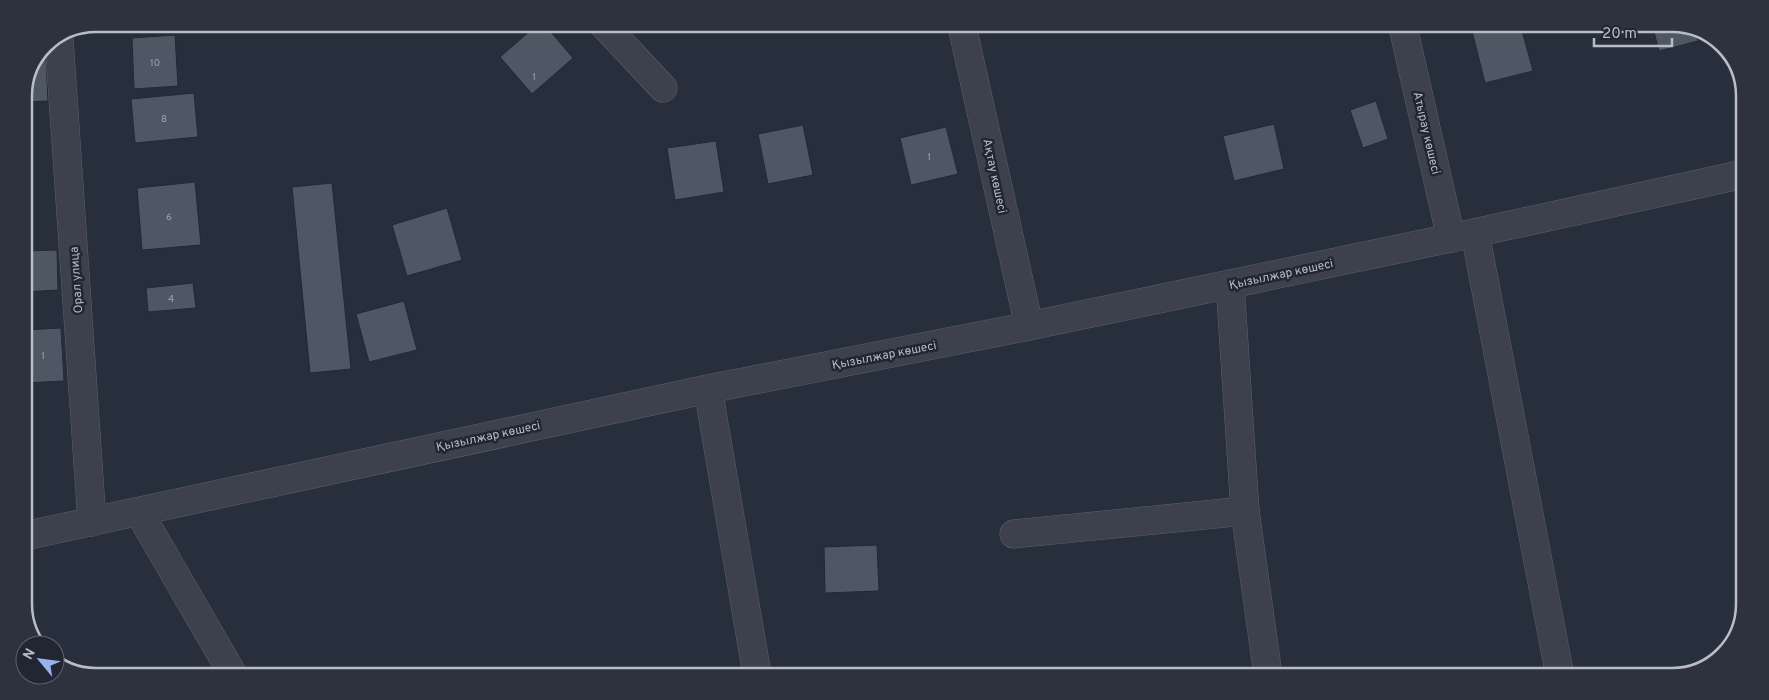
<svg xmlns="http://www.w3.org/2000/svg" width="1769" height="700" font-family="Overpass,sans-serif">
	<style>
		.building { fill: #4f5765; stroke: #232834 }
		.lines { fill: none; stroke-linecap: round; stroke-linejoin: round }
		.minor-casing { stroke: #5a5f6a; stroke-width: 29 }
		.minor { stroke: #3c414d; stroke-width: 28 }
		.labels { text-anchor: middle; stroke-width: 5; stroke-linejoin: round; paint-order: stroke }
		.number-label { font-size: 10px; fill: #9ea4ae }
		.street-label { font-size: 12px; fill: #b8bdc7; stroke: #212632 }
		.rim { fill: none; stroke: #b8bdc7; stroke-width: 2.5 }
	</style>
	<rect width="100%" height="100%" fill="#282f3c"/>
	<!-- building -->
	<g class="building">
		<polygon points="472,25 491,25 480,34"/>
		<polygon points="537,25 545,25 573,58 532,94 500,57"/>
		<polygon points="1471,27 1521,27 1533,71 1485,83"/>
		<polygon points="1653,28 1694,28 1698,41 1659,51"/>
		<polygon points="175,35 178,86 134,89 132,38"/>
		<polygon points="46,58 48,101 24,102 24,92 39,59"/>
		<polygon points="194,93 198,137 135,143 131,99"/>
		<polygon points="1376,101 1388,139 1363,148 1350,110"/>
		<polygon points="1274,124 1284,169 1234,181 1223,136"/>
		<polygon points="803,125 813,175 768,184 758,134"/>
		<polygon points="946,127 958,174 911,185 900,138"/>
		<polygon points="716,141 724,192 675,200 667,148"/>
		<polygon points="195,182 201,245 142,250 137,188"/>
		<polygon points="332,183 351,369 310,373 292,187"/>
		<polygon points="447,208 462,260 407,276 392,225"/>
		<polygon points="57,250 58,290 24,292 24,251"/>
		<polygon points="193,283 196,308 148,312 146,288"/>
		<polygon points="404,301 417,350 369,362 356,314"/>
		<polygon points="61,328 64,381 24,383 24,330"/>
		<polygon points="877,545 879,591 825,593 824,547"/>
	</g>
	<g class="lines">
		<!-- minor casing -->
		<g class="minor-casing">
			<g id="minor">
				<polyline points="604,25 663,88"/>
				<polyline points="962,26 1029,326"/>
				<polyline points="1403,27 1451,238"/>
				<polyline points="59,39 92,522"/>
				<polyline points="1475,233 1560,676"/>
				<polyline points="1230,284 1245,511 1268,675"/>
				<polyline points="708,389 757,674"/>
				<polyline points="139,512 232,673"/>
				<polyline points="1014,534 1245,511"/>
				<polyline points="24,536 708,389 1029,326 1451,238 1744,174"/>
			</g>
		</g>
		<!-- minor -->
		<use href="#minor" class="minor"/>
	</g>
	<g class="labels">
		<!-- number labels -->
		<g class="number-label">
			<text x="155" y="66">10</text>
			<text x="534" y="80">1</text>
			<text x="164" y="122">8</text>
			<text x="929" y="160">1</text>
			<text x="169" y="220">6</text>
			<text x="171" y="302">4</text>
			<text x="43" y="359">1</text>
		</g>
		<!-- street labels -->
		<g class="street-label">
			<text transform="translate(1427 133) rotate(77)" y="4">Атырау көшесі</text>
			<text transform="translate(995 176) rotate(78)" y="4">Ақтау көшесі</text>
			<text transform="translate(1281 274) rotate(-12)" y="4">Қызылжар көшесі</text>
			<text transform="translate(76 280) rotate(-94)" y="4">Орал улица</text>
			<text transform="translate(884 355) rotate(-11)" y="4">Қызылжар көшесі</text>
			<text transform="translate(488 436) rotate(-12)" y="4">Қызылжар көшесі</text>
		</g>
	</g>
	<!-- crop -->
	<path d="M0 0H1769V700H0ZM96 32H1672A64 64 0 0 1 1736 96V604A64 64 0 0 1 1672 668H96A64 64 0 0 1 32 604V96A64 64 0 0 1 96 32Z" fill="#2d323e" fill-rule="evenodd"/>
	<path class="rim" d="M96 32H1672A64 64 0 0 1 1736 96V604A64 64 0 0 1 1672 668H96A64 64 0 0 1 32 604V96A64 64 0 0 1 96 32Z"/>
	<!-- north arrow -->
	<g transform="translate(40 660) rotate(299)"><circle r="24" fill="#212632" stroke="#5d626e"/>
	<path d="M0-4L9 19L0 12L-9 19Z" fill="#99b2eb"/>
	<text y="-8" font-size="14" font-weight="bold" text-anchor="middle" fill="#b8bdc7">N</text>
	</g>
	<!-- scale -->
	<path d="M1594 38v8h78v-8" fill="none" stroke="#b8bdc7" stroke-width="2.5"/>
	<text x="1602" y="38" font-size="15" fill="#b8bdc7" stroke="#212632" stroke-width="4" paint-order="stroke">20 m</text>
</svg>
